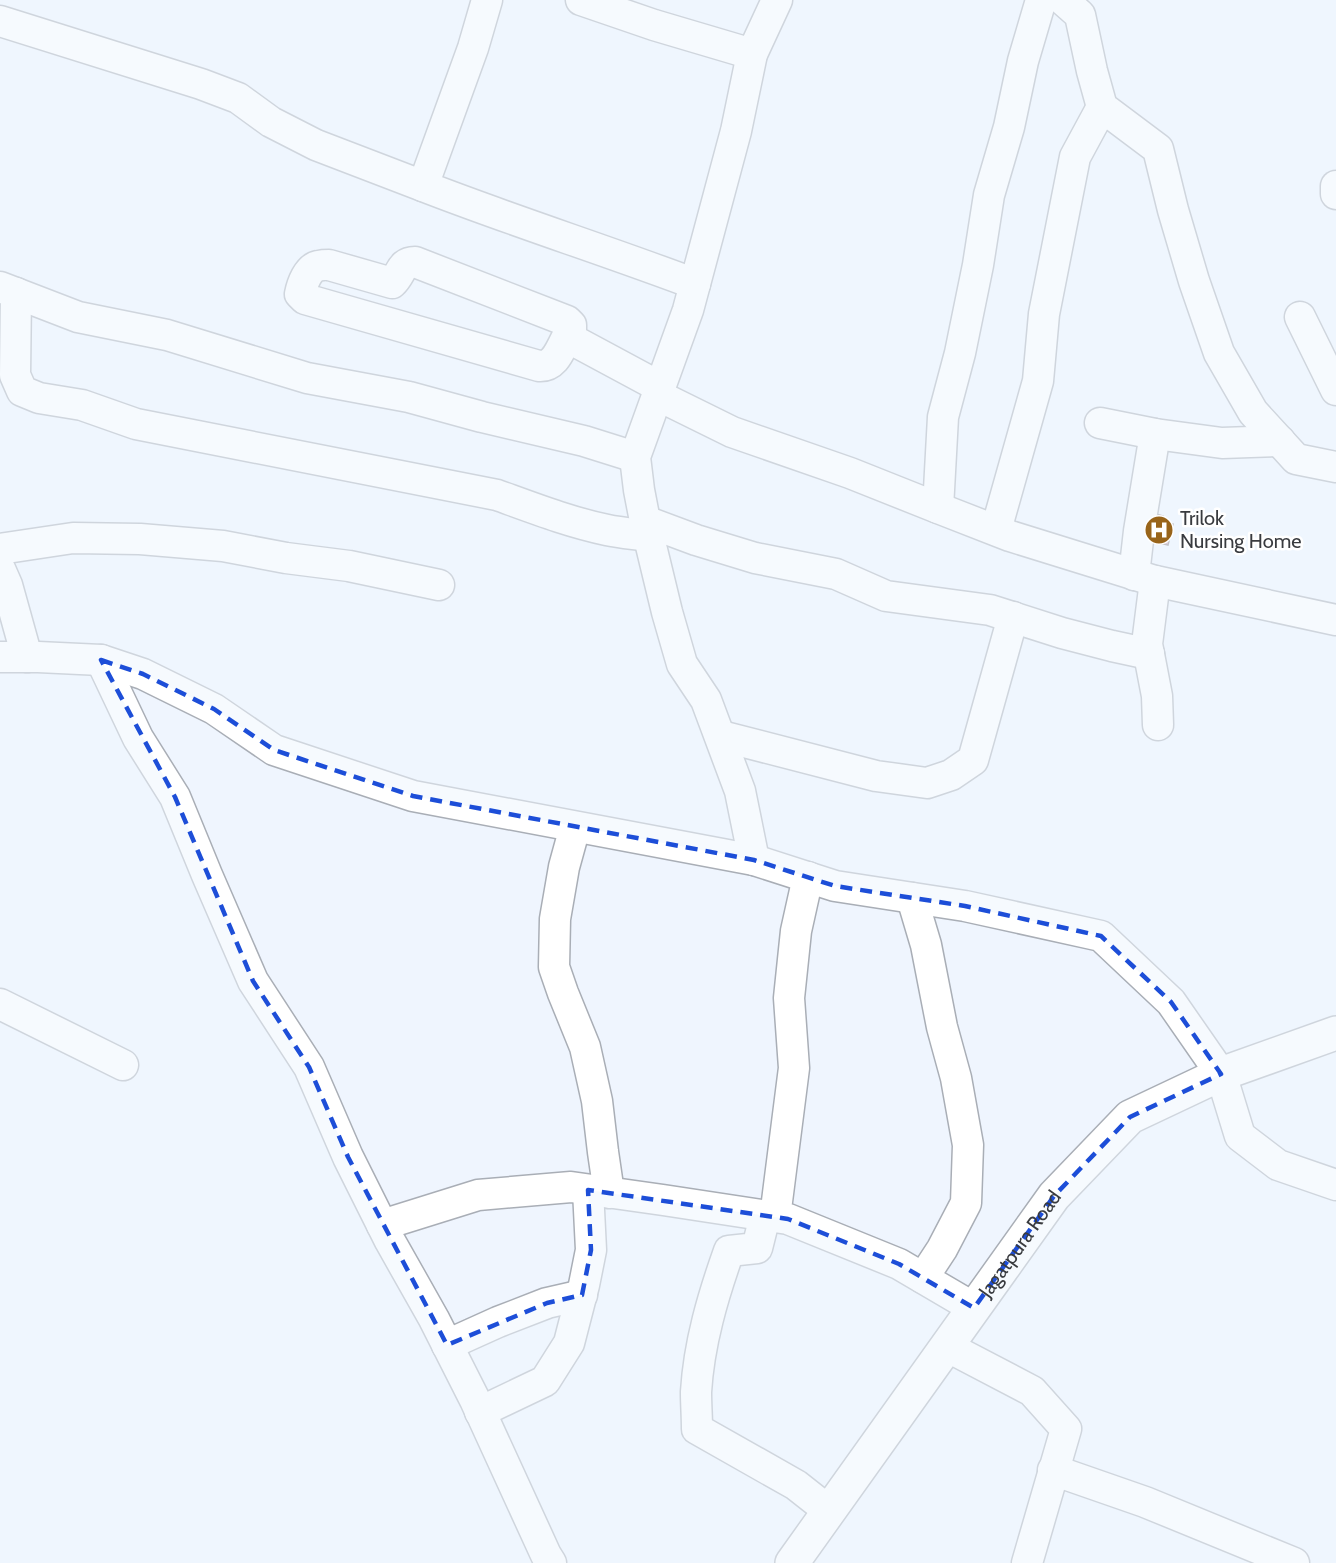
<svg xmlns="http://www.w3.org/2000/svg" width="1336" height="1563" font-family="Cabin,sans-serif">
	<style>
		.building { fill: url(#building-hatch); stroke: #8e8486; stroke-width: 1.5 }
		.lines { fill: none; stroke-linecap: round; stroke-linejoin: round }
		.minor-casing { stroke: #a9aeb6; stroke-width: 33 }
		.tertiary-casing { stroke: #a9aeb6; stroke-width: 36 }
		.minor { stroke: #fff; stroke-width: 30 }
		.tertiary { stroke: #fff; stroke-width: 33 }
		.marked { fill: none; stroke: #1d4ed8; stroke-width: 4.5; stroke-dasharray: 12 8; stroke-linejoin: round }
		.labels { text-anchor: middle; stroke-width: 5; stroke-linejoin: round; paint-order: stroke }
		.poi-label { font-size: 20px; fill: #393b3f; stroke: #fff; text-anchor: start }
		.street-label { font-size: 20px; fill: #393b3f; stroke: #fff }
	</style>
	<defs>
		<pattern id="building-hatch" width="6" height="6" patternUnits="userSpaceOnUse" patternTransform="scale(1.5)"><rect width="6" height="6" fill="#f9b8cb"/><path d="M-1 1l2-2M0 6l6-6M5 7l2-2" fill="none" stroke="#d69faf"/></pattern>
	</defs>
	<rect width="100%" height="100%" fill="#eff5fe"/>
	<!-- building -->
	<polygon class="building" points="1148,512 1163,516 1161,521 1173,524 1168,545 1141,538"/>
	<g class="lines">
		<!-- minor casing -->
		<g class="minor-casing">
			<g id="minor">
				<path d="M 487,0 L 473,48 L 423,186 C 513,221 605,250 695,284"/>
				<polyline points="581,0 654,25 752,54"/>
				<polyline points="1063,0 1080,15 1092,71 1102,107 1158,149 1173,210 1194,281 1219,353 1253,412 1296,459 1336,467"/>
				<polyline points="0,21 201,84 238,98 271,122 316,145 423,186"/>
				<polyline points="1336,186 1336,194"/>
				<polyline points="0,287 78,317 167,335 307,378 409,397 482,417 584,441 635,457"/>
				<path d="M 16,293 L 15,375 L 22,391 L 39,398 L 82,405 L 136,424 L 497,495 C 533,508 569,522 607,530 C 621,533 635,534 648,536"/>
				<polyline points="1300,317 1336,390"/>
				<path d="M 567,337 C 560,350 555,367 539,366 L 305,299 L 300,294 C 302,284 308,268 318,266 C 319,265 328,265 329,265 L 392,283 C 402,274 400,262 415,262 L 567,321 L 571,325 L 571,330 L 567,337 L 660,387"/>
				<polyline points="657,395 732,432 850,473 938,508 1010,536 1155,581 1336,620"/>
				<polyline points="1100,423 1155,434 1222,443 1280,441"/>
				<polyline points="938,508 943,417 960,353 978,265 989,195 1009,127 1023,61 1041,0"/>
				<polyline points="645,521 696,540 755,558 836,574 886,596 990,610 1062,633 1112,646 1149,654"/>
				<polyline points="996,530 1038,381 1044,314 1075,157 1102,107"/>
				<polyline points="0,549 73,538 140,539 223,546 286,558 349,566 439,585"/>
				<polyline points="0,569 7,585 27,657"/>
				<polyline points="1134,575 1139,531 1155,434"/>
				<polyline points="1155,581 1147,644 1157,696 1158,725"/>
				<polyline points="0,657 38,657 101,660 143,674 214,709 274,750 413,796 754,860 835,886 965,906 1101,936 1171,1002 1221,1074 1240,1136 1278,1165 1336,1185"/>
				<polyline points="101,660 138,738 175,797 207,875 253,981 309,1067 348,1157 390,1241 434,1319 475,1400 546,1555 551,1563"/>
				<polyline points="721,736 876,776 927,783 951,775 973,760 1013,617"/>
				<polyline points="575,827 564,867 555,919 554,967 563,993 585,1047 597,1101 603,1152 609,1193"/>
				<polyline points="754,860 740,791 706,700 682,664 667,612 645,521 639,490 635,457 688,310 736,131 752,54 777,0"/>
				<polyline points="912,898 926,945 942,1027 956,1078 968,1145 966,1203 942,1249 923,1278"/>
				<polyline points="0,1004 123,1065"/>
				<path d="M 765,1216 L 757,1248 L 729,1251 C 713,1296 699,1343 696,1392 C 696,1404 697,1417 697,1429 L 796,1485 L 829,1511"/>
				<polyline points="775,1217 794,1068 789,998 796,931 808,877"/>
				<polyline points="382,1225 478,1195 571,1187 663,1200 788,1219 899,1264 974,1308"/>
				<polyline points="447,1345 498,1322 547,1303 582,1295"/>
				<polyline points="946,1346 1032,1391 1066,1429 1027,1563"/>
				<polyline points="480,1412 545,1381 569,1343 584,1285 591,1250 588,1190"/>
				<polyline points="1053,1470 1145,1502 1294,1563"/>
			</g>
		</g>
		<!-- tertiary casing -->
		<g class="tertiary-casing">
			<g id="tertiary">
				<path id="s1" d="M 792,1563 L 1054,1196 L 1130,1117 L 1221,1074 L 1336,1033"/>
			</g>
		</g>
		<!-- minor -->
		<use href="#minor" class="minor"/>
		<!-- tertiary -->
		<use href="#tertiary" class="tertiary"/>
	</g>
	<!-- marked area -->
	<path d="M0 0H1336V1563H0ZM 101,660 L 143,674 L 214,709 L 274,750 L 413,796 L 754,860 L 835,886 L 965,906 L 1101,936 L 1171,1002 L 1221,1074 L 1130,1117 L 1054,1196 L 974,1308 L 899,1264 L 788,1219 L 588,1190 L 591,1250 L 582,1295 L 547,1303 L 447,1345 L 348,1157 L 309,1067 L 253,981 L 175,797 Z" fill="#eff5fe" fill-opacity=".55" fill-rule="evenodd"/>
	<path class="marked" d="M 101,660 L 143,674 L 214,709 L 274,750 L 413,796 L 754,860 L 835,886 L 965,906 L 1101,936 L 1171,1002 L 1221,1074 L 1130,1117 L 1054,1196 L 974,1308 L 899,1264 L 788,1219 L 588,1190 L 591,1250 L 582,1295 L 547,1303 L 447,1345 L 348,1157 L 309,1067 L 253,981 L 175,797 Z"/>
	<!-- icons -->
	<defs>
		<g id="hospital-disc" transform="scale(1.5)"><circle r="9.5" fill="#98641a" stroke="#fff"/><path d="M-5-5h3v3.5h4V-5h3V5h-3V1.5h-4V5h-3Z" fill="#fff"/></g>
	</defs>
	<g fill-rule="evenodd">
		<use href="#hospital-disc" x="1159" y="530"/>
	</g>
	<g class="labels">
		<!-- poi labels -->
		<g class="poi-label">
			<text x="1180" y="525">Trilok<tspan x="1180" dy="23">Nursing Home</tspan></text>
		</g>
		<!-- street labels -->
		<g class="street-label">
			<text dy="7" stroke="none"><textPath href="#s1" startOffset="392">Jagatpura Road</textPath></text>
		</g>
	</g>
</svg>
